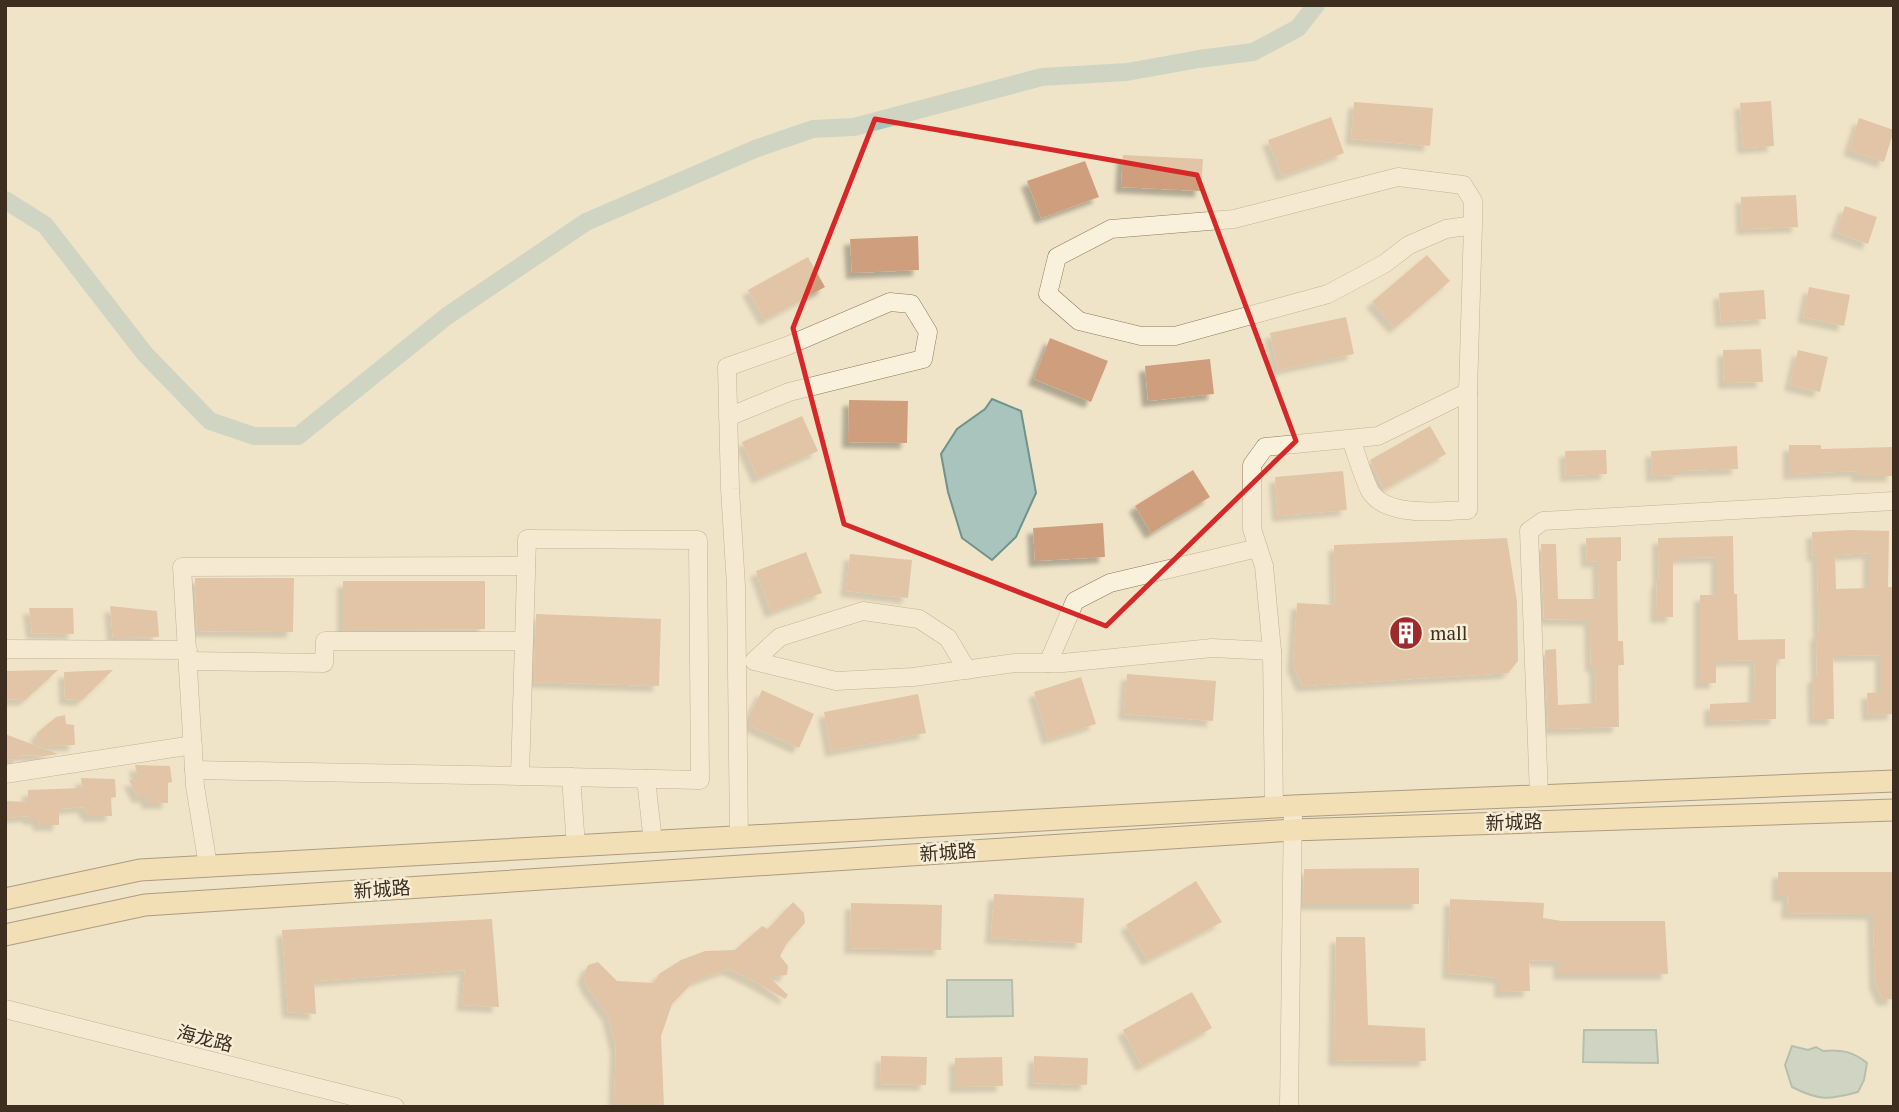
<svg xmlns="http://www.w3.org/2000/svg" width="1899" height="1112" font-family="'PT Serif','Noto Sans SC',serif">
	<style>
		.water { fill: #a9c4bc; stroke: #6f938a; stroke-width: 2 }
		.lines { fill: none; stroke-linecap: round; stroke-linejoin: round }
		.canal { stroke: #a9c4bc; stroke-width: 18 }
		.building { fill: #cf9f7d; fill-rule: evenodd; filter: url(#shadow) }
		.minor-casing { stroke: #8d765c; stroke-width: 19 }
		.major-casing { stroke: #5b4430; stroke-width: 23 }
		.minor { stroke: #faf1dc; stroke-width: 18 }
		.major { stroke: #f3d9a0; stroke-width: 21 }
		.marked { fill: none; stroke: #d62828; stroke-width: 5; stroke-linejoin: round }
		.labels { text-anchor: middle; stroke-width: 5; stroke-linejoin: round; paint-order: stroke }
		.poi-label { font-size: 19px; fill: #3d2e20; stroke: #f7eed8; text-anchor: start }
		.street-label { font-size: 19px; fill: #3d2e20; stroke: #f7eed8 }
	</style>
	<defs>
		<filter id="shadow"><feDropShadow dx="-6" dy="6" stdDeviation="2" flood-color="#0004"/></filter>
	</defs>
	<rect width="100%" height="100%" fill="#f0e4c8"/>
	<!-- water -->
	<g class="water">
		<polygon points="992,399 1021,411 1036,493 1016,537 992,560 962,538 948,492 941,454 957,429 985,409"/>
		<polygon points="947,980 1012,980 1013,1016 947,1017"/>
		<polygon points="1584,1030 1656,1030 1658,1063 1583,1062"/>
		<path d="M 1792,1046 L 1808,1050 L 1816,1047 L 1823,1051 C 1841,1049 1854,1052 1867,1063 L 1864,1080 L 1858,1092 C 1828,1100 1820,1101 1792,1087 L 1785,1065 Z"/>
	</g>
	<g class="lines">
		<!-- canal -->
		<polyline class="canal" points="5,200 45,225 145,354 210,421 254,436 298,436 447,316 586,222 755,149 813,129 854,127 1042,77 1127,72 1199,59 1253,52 1298,28 1316,5"/>
	</g>
	<!-- building -->
	<g class="building">
		<polygon points="1771,101 1774,146 1743,148 1740,103"/>
		<polygon points="1354,102 1433,108 1430,146 1351,139"/>
		<polygon points="1331,117 1344,153 1282,176 1268,140"/>
		<polygon points="1859,118 1894,130 1884,162 1849,150"/>
		<polygon points="1123,155 1203,159 1201,191 1121,187"/>
		<polygon points="1085,161 1099,197 1041,218 1027,181"/>
		<polygon points="1796,195 1798,227 1742,229 1741,197"/>
		<polygon points="1845,206 1877,217 1868,244 1836,232"/>
		<polygon points="918,236 919,270 852,273 850,239"/>
		<polygon points="1427,255 1450,281 1395,328 1372,302"/>
		<polygon points="808,257 825,287 765,320 748,290"/>
		<polygon points="1809,287 1850,295 1844,326 1803,317"/>
		<polygon points="1764,290 1766,319 1721,322 1719,293"/>
		<polygon points="1346,317 1354,354 1278,370 1270,333"/>
		<polygon points="1050,338 1108,361 1091,402 1034,379"/>
		<polygon points="1761,349 1763,382 1724,383 1723,350"/>
		<polygon points="1798,350 1828,357 1820,392 1790,385"/>
		<polygon points="1210,359 1214,394 1148,401 1145,366"/>
		<polygon points="849,400 908,401 907,443 848,442"/>
		<polygon points="802,416 818,451 758,478 742,442"/>
		<polygon points="1430,426 1446,454 1384,489 1370,460"/>
		<polygon points="1789,445 1821,445 1821,449 1893,447 1893,476 1857,476 1857,471 1789,474"/>
		<polygon points="1737,446 1738,469 1679,471 1679,475 1652,476 1651,451"/>
		<polygon points="1606,450 1607,474 1566,476 1565,451"/>
		<polygon points="1193,470 1210,497 1151,533 1135,506"/>
		<polygon points="1343,471 1347,510 1278,516 1275,477"/>
		<polygon points="1103,523 1105,557 1035,561 1033,528"/>
		<path d="M 1850,530 L 1889,531 L 1888,587 L 1894,587 L 1894,714 L 1868,715 L 1867,693 L 1881,692 L 1881,655 L 1833,656 L 1834,719 L 1814,719 L 1813,677 L 1817,677 L 1816,634 L 1819,634 L 1817,555 L 1813,556 L 1812,532 ZM 1869,553 L 1869,588 L 1836,589 L 1835,555 Z"/>
		<polygon points="1733,536 1734,594 1737,594 1738,640 1785,639 1785,659 1776,659 1776,719 1710,721 1710,704 1754,702 1755,660 1716,661 1716,683 1700,683 1700,595 1717,595 1717,557 1673,558 1673,617 1656,617 1657,581 1659,581 1658,538"/>
		<polygon points="1621,537 1621,561 1617,561 1618,641 1623,641 1624,665 1618,665 1619,727 1548,729 1545,650 1556,649 1558,705 1596,703 1595,666 1591,666 1590,620 1544,619 1541,544 1556,544 1558,599 1599,599 1598,561 1587,562 1586,538"/>
		<polygon points="1507,538 1517,602 1518,661 1508,673 1302,686 1293,665 1297,603 1335,605 1334,545"/>
		<polygon points="806,552 822,593 771,612 756,571"/>
		<polygon points="850,554 912,560 908,598 846,591"/>
		<polygon points="195,578 294,578 293,632 197,631"/>
		<polygon points="343,581 485,581 485,629 343,630"/>
		<polygon points="110,606 157,611 159,637 113,638"/>
		<polygon points="29,608 73,608 74,634 32,633"/>
		<polygon points="536,614 661,619 659,686 534,682"/>
		<polygon points="58,670 25,700 7,699 6,671"/>
		<polygon points="113,670 82,700 65,699 64,672"/>
		<polygon points="1127,674 1216,681 1213,721 1124,714"/>
		<polygon points="1081,677 1096,724 1048,739 1034,692"/>
		<polygon points="762,690 814,714 799,748 749,725 749,717"/>
		<polygon points="918,694 926,733 831,751 824,712"/>
		<polygon points="65,715 66,724 74,725 75,745 37,746 58,754 45,756 19,755 19,760 5,759 5,734 37,746 37,733 56,717"/>
		<polygon points="135,765 170,766 172,782 168,783 168,803 147,803 147,797 138,797 129,780 138,780"/>
		<polygon points="81,778 115,779 116,797 111,798 112,816 89,816 83,807 59,809 59,825 39,825 38,819 30,819 27,816 5,818 5,801 28,802 28,790 82,788"/>
		<polygon points="1419,868 1419,904 1303,904 1304,869"/>
		<polygon points="1778,872 1894,872 1894,999 1883,1000 1875,983 1873,914 1787,913 1788,896 1778,896"/>
		<polygon points="1196,881 1222,922 1148,960 1126,925"/>
		<polygon points="994,894 1084,898 1082,943 991,938"/>
		<polygon points="1450,899 1544,903 1543,918 1562,921 1665,921 1668,974 1559,974 1559,961 1529,960 1530,991 1500,992 1500,978 1448,973"/>
		<polygon points="793,902 804,913 805,923 787,943 780,956 788,966 787,975 769,977 788,995 785,999 750,979 728,969 694,981 672,1004 661,1036 664,1107 614,1107 616,1047 608,1015 588,988 583,977 588,965 598,962 617,981 654,983 659,974 681,960 705,951 735,950 762,926 768,929"/>
		<polygon points="851,903 942,905 941,950 850,948"/>
		<polygon points="492,919 499,1007 462,1005 465,970 314,981 316,1014 288,1012 282,930"/>
		<polygon points="1336,937 1365,937 1368,1025 1425,1028 1426,1061 1334,1060"/>
		<polygon points="1192,992 1212,1028 1142,1066 1123,1030"/>
		<polygon points="881,1056 927,1057 926,1085 880,1084"/>
		<polygon points="1034,1056 1088,1058 1087,1085 1033,1083"/>
		<polygon points="1002,1057 1003,1086 955,1087 955,1058"/>
	</g>
	<g class="lines">
		<!-- minor casing -->
		<g class="minor-casing">
			<g id="minor">
				<polyline points="728,417 789,392 923,359 928,332 911,304 890,302 787,346 727,367 730,489 736,586 739,837"/>
				<path d="M 1351,439 C 1357,456 1362,475 1370,491 C 1386,518 1441,511 1468,510 L 1468,392"/>
				<polyline points="5,649 188,650"/>
				<polyline points="189,661 324,663 325,641 524,641"/>
				<polyline points="1048,663 1075,601 1110,583 1258,548"/>
				<polyline points="967,670 948,638 919,619 863,611 780,637 754,661 836,681 913,677 1015,663 1063,663 1212,648 1272,651"/>
				<polyline points="194,770 520,776 700,780 698,540 527,539 520,776"/>
				<polyline points="5,774 193,745"/>
				<polyline points="571,777 576,846"/>
				<polyline points="646,779 653,842"/>
				<polyline points="1539,796 1529,531 1543,521 1894,501"/>
				<polyline points="1274,808 1272,651 1264,566 1252,529 1252,465 1265,447 1378,436 1468,392 1473,225 1473,201 1463,185 1398,177 1234,219 1111,229 1057,257 1048,294 1079,321 1141,336 1175,336 1328,294 1384,264 1409,245 1446,229 1473,225"/>
				<polyline points="208,866 195,786 182,567 526,566"/>
				<polyline points="5,1009 395,1107"/>
				<polyline points="1289,1107 1293,806"/>
			</g>
		</g>
		<!-- major casing -->
		<g class="major-casing">
			<g id="major">
				<polyline points="5,899 140,870 1293,806 1894,781"/>
				<polyline points="5,935 145,905 1293,830 1894,810"/>
			</g>
		</g>
		<!-- minor -->
		<use href="#minor" class="minor"/>
		<!-- major -->
		<use href="#major" class="major"/>
	</g>
	<!-- marked area -->
	<path d="M0 0H1899V1112H0ZM 875,119 L 1197,175 L 1296,441 L 1106,626 L 844,524 L 793,328 Z" fill="#f0e4c8" fill-opacity=".55" fill-rule="evenodd"/>
	<path class="marked" d="M 875,119 L 1197,175 L 1296,441 L 1106,626 L 844,524 L 793,328 Z"/>
	<!-- icons -->
	<defs>
		<g id="building-disc" transform="scale(1.75)"><circle r="9.5" fill="#9e2a2b" stroke="#f7eed8"/><path d="M-4-6H4V6H1V3H-1V6H-4ZM-2.5-4.3h1.7v1.8h-1.7ZM.8-4.3h1.7v1.8H.8ZM-2.5-1h1.7V.8h-1.7ZM.8-1h1.7V.8H.8Z" fill="#fff"/></g>
	</defs>
	<g fill-rule="evenodd">
		<use href="#building-disc" x="1406" y="633"/>
	</g>
	<g class="labels">
		<!-- poi labels -->
		<g class="poi-label">
			<text x="1430" y="640">mall</text>
		</g>
		<!-- street labels -->
		<g class="street-label">
			<text transform="translate(1514 822) rotate(-2)" y="7">新城路</text>
			<text transform="translate(948 852) rotate(-4)" y="7">新城路</text>
			<text transform="translate(382 889) rotate(-4)" y="7">新城路</text>
			<text transform="translate(205 1038) rotate(14)" y="7">海龙路</text>
		</g>
	</g>
	<!-- border -->
	<rect width="1899" height="1112" fill="none" stroke="#3d2e20" stroke-width="14"/>
</svg>
